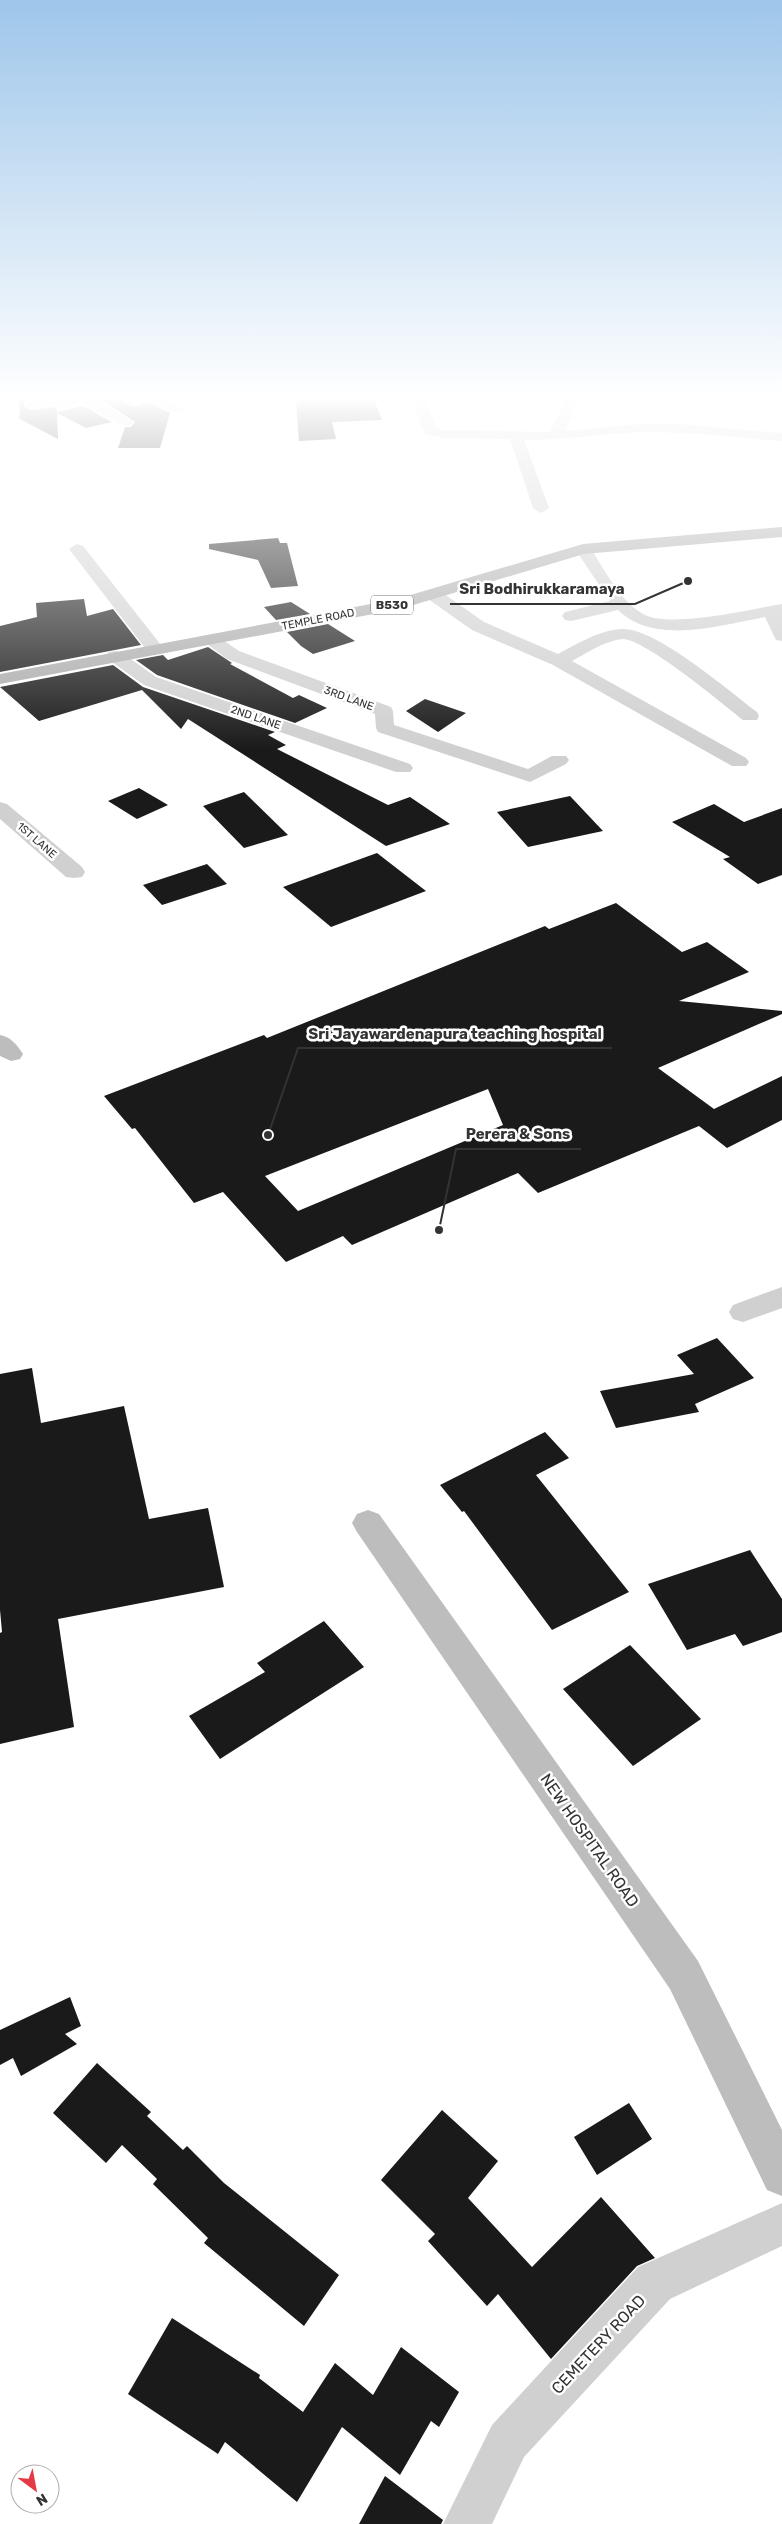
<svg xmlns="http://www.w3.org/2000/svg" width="782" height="2524" font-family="Rubik,sans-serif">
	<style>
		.building { fill: #1a1a1a; fill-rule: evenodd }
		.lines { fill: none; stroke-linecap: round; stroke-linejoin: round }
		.street { fill: #d0d0d0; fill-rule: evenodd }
		.secondary { fill: #bdbdbd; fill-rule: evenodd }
		.primary { fill: #ababab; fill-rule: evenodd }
		.labels { text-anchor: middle; stroke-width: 5; stroke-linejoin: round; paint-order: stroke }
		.far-street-label { font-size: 11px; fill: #333; stroke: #fff }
		.shield { fill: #fff; stroke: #707070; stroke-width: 1 }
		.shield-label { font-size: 12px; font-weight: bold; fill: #333 }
		.near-street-label { font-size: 16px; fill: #333; stroke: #fff }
		.leader { fill: none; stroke: #333; stroke-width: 2 }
		.callout-dot { fill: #333; stroke: #fff; stroke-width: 2 }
		.callout-label { font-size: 15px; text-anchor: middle; font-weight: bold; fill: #333; stroke: #fff; stroke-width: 5; stroke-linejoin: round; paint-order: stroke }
	</style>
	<rect width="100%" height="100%" fill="#fff"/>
	<!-- building -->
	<g class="building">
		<polygon points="19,396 49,396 32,398 24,402 24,406 31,410 56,407 57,412 83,406 112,422 86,428 57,413 58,439 18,418 20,417"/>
		<polygon points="116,397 133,407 149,402 170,413 160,448 118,448 125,427 131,427 135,422 103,401"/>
		<polygon points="336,398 336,400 374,399 382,420 332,422 336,439 299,441 296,402 300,402 299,400"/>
		<polygon points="278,538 280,543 287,543 298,586 271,588 258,560 209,549 209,544"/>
		<polygon points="84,599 87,616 113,609 141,645 0,672 0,626 37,617 36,603"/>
		<polygon points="291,602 310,614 276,620 264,607"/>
		<polygon points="328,624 355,641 313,654 301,646 287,632"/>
		<polygon points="208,647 232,663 230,664 293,698 299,695 327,708 295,723 157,675 136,660 163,655 168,660"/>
		<polygon points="113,665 143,687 275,732 268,735 286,745 277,749 388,805 410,797 450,824 386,846 188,719 181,729 142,690 39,721 0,687"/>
		<polygon points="425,699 466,713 438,732 406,711"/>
		<polygon points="139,788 168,805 137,819 108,801"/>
		<polygon points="244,792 288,835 244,848 203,806"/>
		<polygon points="570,796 603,831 528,847 497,812"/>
		<polygon points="714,804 744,822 782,808 782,875 758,884 723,859 730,857 672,822"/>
		<polygon points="377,853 426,891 331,927 283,887"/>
		<polygon points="207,864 227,884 162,905 143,885"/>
		<path d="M 616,903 L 682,952 L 707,942 L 749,972 L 679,1001 L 782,1011 L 782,1014 L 658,1068 L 714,1109 L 782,1076 L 782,1120 L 727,1148 L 699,1126 L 538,1193 L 518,1173 L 352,1245 L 343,1236 L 286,1262 L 223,1192 L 194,1203 L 135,1128 L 132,1129 L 104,1096 L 264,1035 L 267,1038 L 545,926 L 549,929 ZM 488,1089 L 503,1125 L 298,1211 L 265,1176 Z"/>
		<polygon points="717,1338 754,1378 695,1404 699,1412 616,1428 600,1391 694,1374 677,1355"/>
		<polygon points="32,1368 41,1423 124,1406 149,1519 208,1508 224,1587 58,1619 74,1727 0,1744 0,1633 2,1632 0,1610 0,1374"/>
		<polygon points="545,1432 569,1458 536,1475 629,1592 552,1630 464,1511 462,1512 440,1485"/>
		<polygon points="750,1550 782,1599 782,1632 743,1646 735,1634 687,1650 648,1584"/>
		<polygon points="324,1621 364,1667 220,1759 189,1716 265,1672 257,1663"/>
		<polygon points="630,1645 701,1719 633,1766 563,1689"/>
		<polygon points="70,1997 81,2026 65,2034 77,2044 21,2076 13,2058 0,2065 0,2030"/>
		<polygon points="97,2063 151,2112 147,2116 183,2150 187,2146 224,2183 339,2275 304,2326 204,2243 208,2238 153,2184 157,2179 122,2145 106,2163 53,2113"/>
		<polygon points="629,2103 652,2139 597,2175 574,2137"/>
		<polygon points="442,2110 498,2161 468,2198 532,2267 601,2197 655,2258 637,2266 551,2359 498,2294 487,2306 428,2241 435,2234 381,2180"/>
		<polygon points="172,2318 260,2375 259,2378 303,2412 335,2363 373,2395 401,2347 459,2392 439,2427 431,2421 400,2475 342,2427 297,2502 225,2442 218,2454 128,2394"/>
		<polygon points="385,2476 443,2520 441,2524 359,2524"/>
	</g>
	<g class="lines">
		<!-- street -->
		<g class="street">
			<polygon points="68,396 95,398 133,422 131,425 121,425 82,403 32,408 25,404 32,400"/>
			<polygon points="141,396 160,396 184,409 182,412 172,412"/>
			<polygon points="244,396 296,396 289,400 249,403 244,402 242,399"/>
			<path d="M 411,396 L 425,396 L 436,428 L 443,430 L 550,432 L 567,396 L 581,396 L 565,431 L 641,424 L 679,424 L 782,433 L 782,441 C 736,437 690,432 644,432 C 604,433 565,440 524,440 L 549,508 L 541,513 L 533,508 L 510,439 L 443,438 L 425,434 Z"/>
			<polygon points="77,544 83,546 161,645 164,649 161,653 149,653 69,549"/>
			<path d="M 583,544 L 589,546 C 604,568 618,599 643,614 C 670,629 751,609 782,604 L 782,641 L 776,640 L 765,617 C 720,625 655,646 618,610 L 571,621 L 565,620 L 562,616 L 565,612 L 610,601 L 575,549 Z"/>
			<path d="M 434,590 L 440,591 L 484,622 L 558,654 C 577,644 599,630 622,629 C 655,627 729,691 757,712 L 759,716 L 757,720 L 743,720 C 723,704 644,638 622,639 C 604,641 587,653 572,661 L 746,758 L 749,762 L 746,766 L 732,766 L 553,665 L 472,630 L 428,599 L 426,595 L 428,591 Z"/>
			<polygon points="211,635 217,636 239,651 391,707 393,711 394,725 528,769 552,756 566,756 569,760 566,764 530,782 378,732 376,728 375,714 227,659 202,640 205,636"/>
			<polygon points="115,651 121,652 156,677 410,764 413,768 410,772 396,772 144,685 109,660 106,656 109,652"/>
			<polygon points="0,802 7,804 82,867 85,872 82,877 74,878 66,877 0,819"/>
			<polygon points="782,1287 782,1308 743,1322 733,1319 729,1312 733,1305"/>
			<polygon points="782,2203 782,2246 670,2299 524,2457 492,2524 443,2524 492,2425 638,2267"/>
		</g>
		<!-- secondary -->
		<g class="secondary">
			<path d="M 0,1035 C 11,1037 17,1045 23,1054 L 20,1059 L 11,1061 L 0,1056 Z"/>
			<polygon points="368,1510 379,1514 698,1961 782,2130 782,2196 767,2190 670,1989 357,1532 352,1523 357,1514"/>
		</g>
		<!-- primary -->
		<polygon class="primary" points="782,527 782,537 584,554 400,609 0,684 0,674 397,599 583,544"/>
	</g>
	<!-- sky -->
	<linearGradient id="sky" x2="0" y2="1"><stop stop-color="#9ec6ea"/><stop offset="0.53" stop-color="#fff"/><stop offset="1" stop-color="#fff" stop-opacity="0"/></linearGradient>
	<rect width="782" height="750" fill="url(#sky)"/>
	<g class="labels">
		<!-- far-street labels -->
		<g class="far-street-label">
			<text transform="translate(318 619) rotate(-11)" y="4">TEMPLE ROAD</text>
			<text transform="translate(349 698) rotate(20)" y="4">3RD LANE</text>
			<text transform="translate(256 717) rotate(19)" y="4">2ND LANE</text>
			<text transform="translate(37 840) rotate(41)" y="4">1ST LANE</text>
		</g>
		<!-- shield labels -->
		<rect class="shield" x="371" y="595.5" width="42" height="19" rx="4"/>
		<g class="shield-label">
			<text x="392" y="609">B530</text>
		</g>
		<!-- near-street labels -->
		<g class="near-street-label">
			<text transform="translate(590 1840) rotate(55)" y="6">NEW HOSPITAL ROAD</text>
			<text transform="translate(598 2344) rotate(-47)" y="6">CEMETERY ROAD</text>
		</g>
	</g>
	<!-- callouts -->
	<path class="leader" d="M688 581L635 604H450M268 1135L298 1048H612M439 1230L456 1149H581"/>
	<g class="callout-dot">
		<circle cx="688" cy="581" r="5"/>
		<circle cx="268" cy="1135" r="5"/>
		<circle cx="439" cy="1230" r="5"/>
	</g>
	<g class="callout-label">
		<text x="542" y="594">Sri Bodhirukkaramaya</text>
		<text x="455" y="1039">Sri Jayawardenapura teaching hospital</text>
		<text x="518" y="1139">Perera &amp; Sons</text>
	</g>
	<!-- north arrow -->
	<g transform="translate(35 2489) rotate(148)"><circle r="24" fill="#ffffff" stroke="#adadad"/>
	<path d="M0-4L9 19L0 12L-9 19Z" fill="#e63946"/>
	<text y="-8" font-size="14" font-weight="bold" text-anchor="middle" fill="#333333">N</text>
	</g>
</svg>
